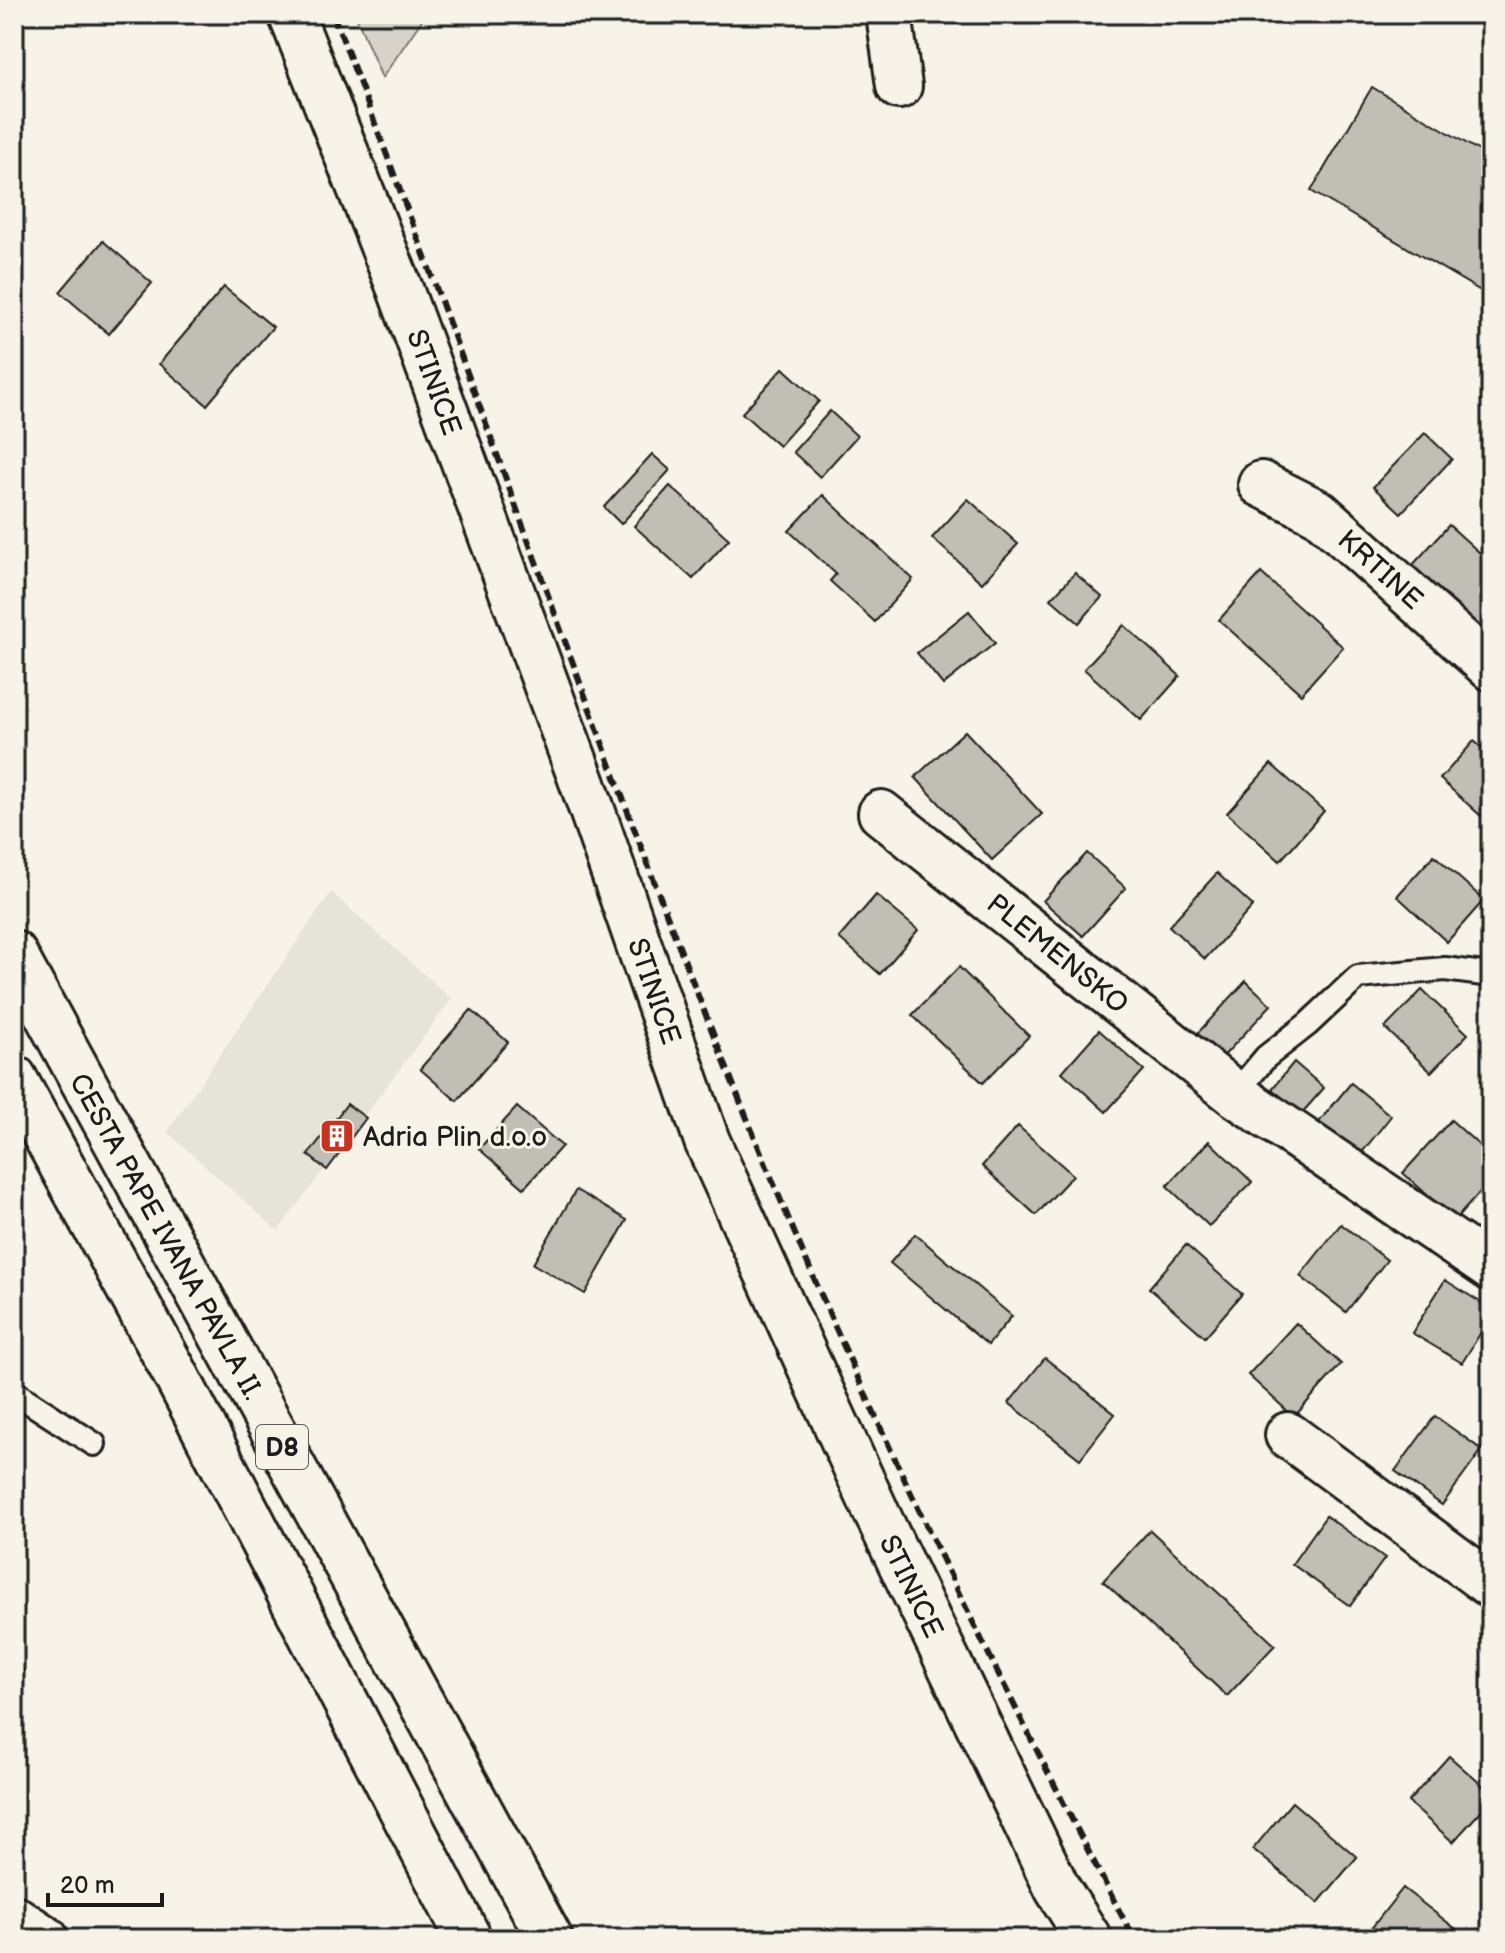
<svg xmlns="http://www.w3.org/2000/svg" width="1505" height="1953" font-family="'Balsamiq Sans',sans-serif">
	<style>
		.built { fill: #e6e3d9 }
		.green { fill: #d7d3cb; stroke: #7a7874; stroke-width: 2 }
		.building { fill: #c0beb5; stroke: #1c1c1c; stroke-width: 2 }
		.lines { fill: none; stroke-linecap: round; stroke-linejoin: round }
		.lane-casing { stroke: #1c1c1c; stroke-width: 28 }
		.street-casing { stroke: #1c1c1c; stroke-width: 50 }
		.primary-casing { stroke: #1c1c1c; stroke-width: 50 }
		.lane { stroke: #f7f3e8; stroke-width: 22 }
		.street { stroke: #f7f3e8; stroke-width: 44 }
		.primary { stroke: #f7f3e8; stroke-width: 44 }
		.rail { stroke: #1c1c1c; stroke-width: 6; stroke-dasharray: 12 6; stroke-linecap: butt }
		.labels { text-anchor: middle; stroke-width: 6; stroke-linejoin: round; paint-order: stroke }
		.shield { fill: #f7f3e8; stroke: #5e5c59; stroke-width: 2 }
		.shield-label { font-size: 26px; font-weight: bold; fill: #1c1c1c }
		.street-label { font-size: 28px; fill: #1c1c1c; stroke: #f7f3e8 }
		.poi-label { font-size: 28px; fill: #1c1c1c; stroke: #f7f3e8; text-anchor: start }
	</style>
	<rect width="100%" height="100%" fill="#f7f3e8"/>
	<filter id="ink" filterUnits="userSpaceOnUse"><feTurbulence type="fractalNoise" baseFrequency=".0125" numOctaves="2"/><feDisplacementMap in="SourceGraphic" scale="16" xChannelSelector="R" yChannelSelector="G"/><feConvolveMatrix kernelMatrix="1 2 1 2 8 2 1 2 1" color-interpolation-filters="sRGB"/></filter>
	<g filter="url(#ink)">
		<!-- built -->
		<polygon class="built" points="331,892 452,999 278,1231 167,1132"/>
		<!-- green -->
		<polygon class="green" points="355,14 426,14 382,78"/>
		<!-- building -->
		<g class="building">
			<polygon points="1372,87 1491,158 1491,297 1311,191"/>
			<polygon points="103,241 152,283 109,334 60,292"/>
			<polygon points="224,287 273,327 207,405 159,364"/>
			<polygon points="783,368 819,401 779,446 742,413"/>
			<polygon points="830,411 857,436 820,477 793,452"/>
			<polygon points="1425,433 1452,459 1401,513 1373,487"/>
			<polygon points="652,454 670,470 621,524 604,507"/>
			<polygon points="670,486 729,539 693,579 634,526"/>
			<polygon points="823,495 913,579 875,622 830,581 836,574 789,531"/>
			<polygon points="968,499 1018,544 982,583 932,538"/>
			<polygon points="1449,525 1491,563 1491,632 1477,647 1401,578"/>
			<polygon points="1075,573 1102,597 1079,623 1051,599"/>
			<polygon points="1261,573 1343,647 1301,694 1219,620"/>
			<polygon points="969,611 995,643 943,685 917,653"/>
			<polygon points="1124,625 1180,676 1141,720 1084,669"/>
			<polygon points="965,731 1042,814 992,860 915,777"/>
			<polygon points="1474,741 1491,756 1491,804 1481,816 1440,779"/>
			<polygon points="1271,764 1324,811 1280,861 1227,813"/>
			<polygon points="1087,853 1126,888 1083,936 1043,901"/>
			<polygon points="1434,855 1484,900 1447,942 1397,896"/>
			<polygon points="1217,873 1253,906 1205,959 1169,926"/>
			<polygon points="876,895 918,930 880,974 839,938"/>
			<polygon points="959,967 1029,1036 983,1083 912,1015"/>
			<polygon points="1246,981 1271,1005 1220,1060 1195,1036"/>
			<polygon points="1422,990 1468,1034 1431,1072 1385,1028"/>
			<polygon points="471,1010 508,1042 457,1101 420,1069"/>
			<polygon points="1099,1030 1144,1070 1106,1112 1062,1072"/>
			<polygon points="1294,1062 1324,1088 1301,1114 1272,1089"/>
			<polygon points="1351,1083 1391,1116 1355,1161 1314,1128"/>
			<polygon points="347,1104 366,1118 327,1170 308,1155"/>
			<polygon points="517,1107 562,1146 524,1188 479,1149"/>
			<polygon points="1451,1120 1491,1156 1491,1180 1455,1220 1403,1173"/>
			<polygon points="1018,1126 1073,1175 1036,1215 982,1166"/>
			<polygon points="1209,1141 1252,1182 1209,1226 1167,1186"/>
			<polygon points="576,1190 627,1220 585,1294 533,1264"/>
			<polygon points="1341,1224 1387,1260 1346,1312 1300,1276"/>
			<polygon points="915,1234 1012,1316 988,1345 890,1263"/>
			<polygon points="1186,1245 1242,1294 1205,1337 1149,1288"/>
			<polygon points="1445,1280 1491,1309 1491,1316 1462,1363 1412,1333"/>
			<polygon points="1296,1323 1341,1364 1294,1417 1248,1375"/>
			<polygon points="1045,1358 1115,1414 1080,1459 1009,1403"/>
			<polygon points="1435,1416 1482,1450 1442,1505 1395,1471"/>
			<polygon points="1326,1516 1385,1558 1350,1606 1292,1564"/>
			<polygon points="1150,1530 1275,1645 1227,1696 1103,1581"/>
			<polygon points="14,1664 24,1671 14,1685"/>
			<polygon points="1449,1756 1491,1793 1491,1800 1453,1842 1408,1802"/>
			<polygon points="1292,1802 1357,1857 1318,1903 1253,1849"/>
			<polygon points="1403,1888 1469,1939 1363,1939"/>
		</g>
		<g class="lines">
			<!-- lane casing -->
			<g class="lane-casing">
				<g id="lane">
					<polyline points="1235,1094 1266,1057 1308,1024 1358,977 1445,969 1491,975"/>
					<polyline points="14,1392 94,1444"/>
				</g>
			</g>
			<!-- street casing -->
			<g class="street-casing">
				<g id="street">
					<polyline points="291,14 400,289 583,784 707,1141 878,1516 1057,1888 1089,1939"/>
					<polyline points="889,14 899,86"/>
					<polyline points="1261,484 1319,513 1491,668"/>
					<polyline points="881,813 1235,1094 1491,1268"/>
					<polyline points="1288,1435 1491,1585"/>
					<polyline points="14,1918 46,1939"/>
				</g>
			</g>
			<!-- primary casing -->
			<g class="primary-casing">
				<g id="primary">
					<polyline points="14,954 550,1939"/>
					<polyline points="14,1078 175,1373 469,1939"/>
				</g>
			</g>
			<!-- lane -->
			<use href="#lane" class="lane"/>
			<!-- street -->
			<use href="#street" class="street"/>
			<!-- primary -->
			<use href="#primary" class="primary"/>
			<!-- rail -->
			<path class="rail" d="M 333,14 C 495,431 633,858 810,1269 C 908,1497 1019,1719 1134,1939"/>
		</g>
	</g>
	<!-- icons -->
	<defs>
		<g id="building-square" transform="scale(1.8)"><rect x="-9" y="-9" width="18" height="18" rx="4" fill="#c8321e" stroke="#f7f3e8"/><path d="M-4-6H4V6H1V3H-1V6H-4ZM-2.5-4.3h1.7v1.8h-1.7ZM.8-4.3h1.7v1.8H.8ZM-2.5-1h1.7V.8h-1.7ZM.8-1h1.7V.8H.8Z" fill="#fff"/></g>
	</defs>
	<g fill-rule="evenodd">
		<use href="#building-square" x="337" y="1136"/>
	</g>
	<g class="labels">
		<!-- shield labels -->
		<rect class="shield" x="256" y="1425" width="52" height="44" rx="6"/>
		<g class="shield-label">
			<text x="282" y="1456">D8</text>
		</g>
		<!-- street labels -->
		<g class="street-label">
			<text transform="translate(435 382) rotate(70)" y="10">STINICE</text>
			<text transform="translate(1381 569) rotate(42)" y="10">KRTINE</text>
			<text transform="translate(1058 953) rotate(39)" y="10">PLEMENSKO</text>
			<text transform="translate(655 991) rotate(71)" y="10">STINICE</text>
			<text transform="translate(167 1236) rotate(61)" y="10">CESTA PAPE IVANA PAVLA II.</text>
			<text transform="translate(912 1586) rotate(64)" y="10">STINICE</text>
		</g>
		<!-- poi labels -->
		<g class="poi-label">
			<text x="363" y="1146">Adria Plin d.o.o</text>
		</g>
	</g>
	<!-- margin -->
	<rect width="1505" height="1953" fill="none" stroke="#f7f3e8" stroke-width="48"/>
	<rect x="24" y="24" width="1457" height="1905" fill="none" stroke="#1c1c1c" stroke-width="3" filter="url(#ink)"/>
	<!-- scale -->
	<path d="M48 1893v12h114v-12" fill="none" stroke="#1c1c1c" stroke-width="4"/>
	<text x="60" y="1893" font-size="24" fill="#1c1c1c" stroke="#f7f3e8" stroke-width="6" paint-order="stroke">20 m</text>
</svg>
